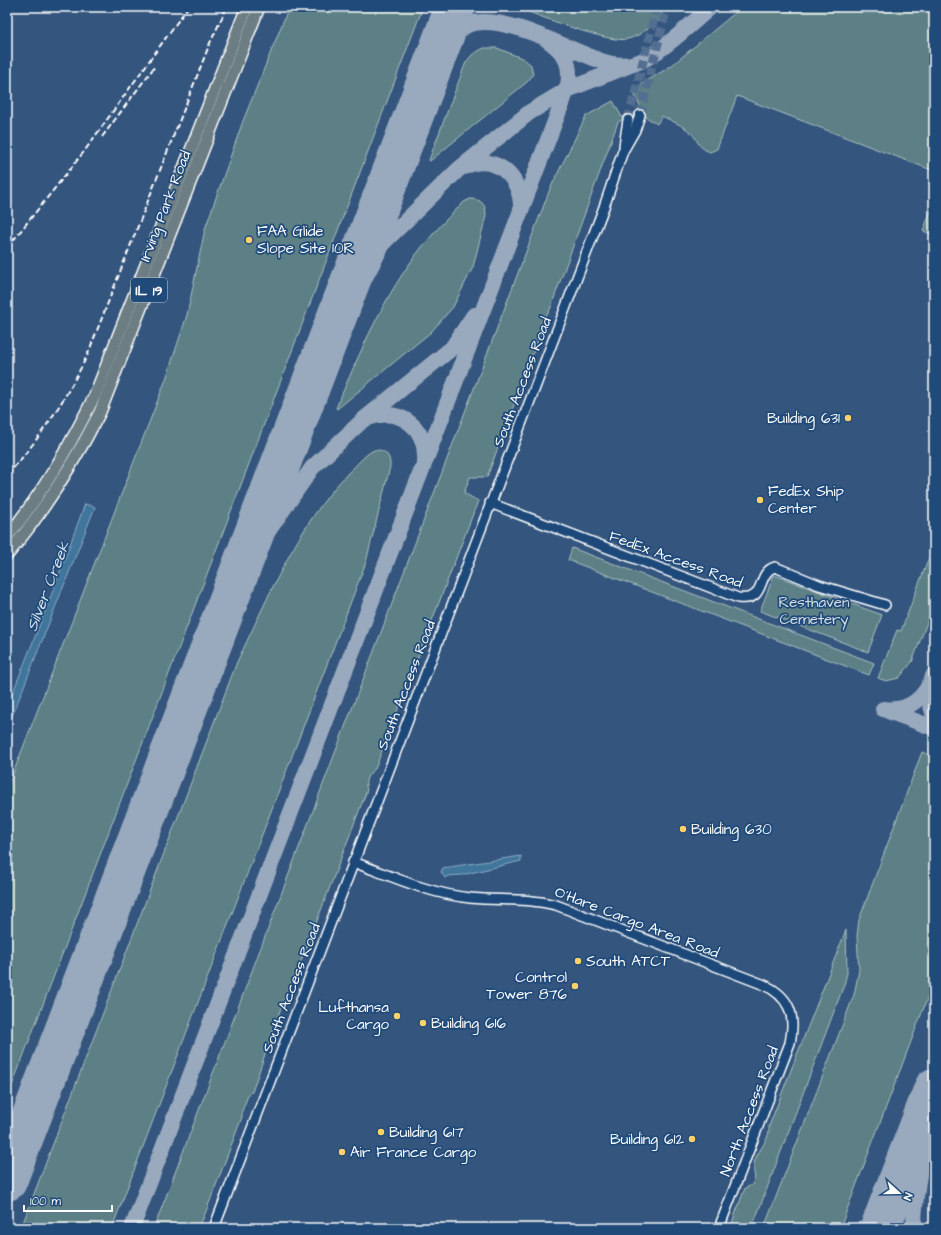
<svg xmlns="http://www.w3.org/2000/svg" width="941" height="1235" font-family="'Architects Daughter',sans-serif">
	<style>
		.green { fill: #5b8085; stroke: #adc0c2 }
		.water { fill: #40759c; stroke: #8cacc4 }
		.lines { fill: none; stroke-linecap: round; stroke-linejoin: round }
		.taxiway { stroke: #9aaabe; stroke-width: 16 }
		.runway { stroke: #9aaabe; stroke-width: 40 }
		.minor-tunnel { stroke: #526e91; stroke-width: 9; stroke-dasharray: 9 4.5; stroke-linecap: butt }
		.minor-casing { stroke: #fff; stroke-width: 12 }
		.major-casing { stroke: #fff; stroke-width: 14 }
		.minor { stroke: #1f4a7a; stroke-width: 9 }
		.major { stroke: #6c7e84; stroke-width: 11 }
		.rail { stroke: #fff; stroke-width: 2; stroke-dasharray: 6 3; stroke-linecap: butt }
		.poi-dot { fill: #ffd166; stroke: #1f4a7a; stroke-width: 1.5 }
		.labels { text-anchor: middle; stroke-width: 3.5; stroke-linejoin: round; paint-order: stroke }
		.shield { fill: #1f4a7a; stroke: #bcc9d7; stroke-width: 1 }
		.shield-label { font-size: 14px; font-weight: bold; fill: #fff }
		.street-label { font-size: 15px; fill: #fff; stroke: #1f4a7a }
		.poi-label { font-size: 15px; fill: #fff; stroke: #1f4a7a; text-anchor: start }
		.park-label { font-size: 15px; fill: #d6dfe0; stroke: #1f4a7a }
		.water-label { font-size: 16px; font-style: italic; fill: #d9e3eb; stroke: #1f4a7a }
	</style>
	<rect width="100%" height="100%" fill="#34557e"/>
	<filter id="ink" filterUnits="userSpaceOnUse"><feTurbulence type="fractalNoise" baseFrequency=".025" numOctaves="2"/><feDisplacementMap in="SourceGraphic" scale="8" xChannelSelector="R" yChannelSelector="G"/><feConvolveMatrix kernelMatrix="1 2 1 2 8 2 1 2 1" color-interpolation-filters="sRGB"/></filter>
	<g filter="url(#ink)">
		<!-- green -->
		<g class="green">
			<polygon points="289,7 423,7 7,1099 7,789 166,379 187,315 205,229 243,121"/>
			<path d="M 516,7 L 658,7 L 664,17 C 653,24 641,36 628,39 C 609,44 537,15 516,7 Z"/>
			<path d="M 742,7 L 934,7 L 934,171 L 737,96 L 717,149 L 710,152 C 695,146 700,141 690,132 C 683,125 671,121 662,116 L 657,124 L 646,117 L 632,90 L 671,66 Z"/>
			<polygon points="484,48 497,48 524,59 531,65 533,75 527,82 430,161 429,160 466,62 473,54"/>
			<path d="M 613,101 L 623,119 L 618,122 L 549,312 C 541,319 538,325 540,335 L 487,477 L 470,477 L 464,493 L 478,501 L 375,769 C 367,775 364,780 367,790 L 305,952 L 284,999 L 252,1092 L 249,1093 L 242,1111 L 242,1117 L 203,1219 L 197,1228 L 154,1228 L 550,189 L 586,116 Z"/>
			<path d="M 470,199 C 482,199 486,205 486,216 L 473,267 L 453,307 L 431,332 L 337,409 L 336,408 C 360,352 384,295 422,247 C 435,231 449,216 464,202 Z"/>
			<polygon points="934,203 934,244 931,234 923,231"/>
			<path d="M 374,450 C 386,449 391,457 390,467 L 366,562 L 112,1228 L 21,1228 L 237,662 C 269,596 297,526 349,472 C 357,465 364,455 374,450 Z"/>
			<polygon points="934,544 934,604 912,662 899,678 886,681 878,678 897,630 901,631"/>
			<polygon points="572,548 874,663 869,675 568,560"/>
			<polygon points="774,575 882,615 868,652 760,611"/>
			<polygon points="922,752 934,757 934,981 840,1228 764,1228 854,995 859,970 857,936 859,920"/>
			<path d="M 846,930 L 847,973 L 844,985 L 752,1228 L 730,1228 L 745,1188 L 752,1185 L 755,1177 C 748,1154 771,1145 769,1126 Z"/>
		</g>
		<!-- water -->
		<g class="water">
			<polygon points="85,504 95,507 7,729 7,707 48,604"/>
			<polygon points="521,856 521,861 462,875 448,876 445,878 441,872 443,868"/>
		</g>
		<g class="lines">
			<!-- taxiway -->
			<g class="taxiway">
				<path d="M 438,51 C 447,40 457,29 470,24 C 500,14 556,43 586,55 C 602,62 618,68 636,63 C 658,56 692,23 711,7"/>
				<path d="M 464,167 C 495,152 522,177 521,209"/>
				<polyline points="305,400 335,333 384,242 459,169 530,112 567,90 635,63"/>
				<path d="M 368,418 C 398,407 425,425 425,457"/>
				<polyline points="204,662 262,540 312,468 363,420 452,348 474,315"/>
				<polyline points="930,685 929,699 934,716"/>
				<path d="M 883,709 C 910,712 925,698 934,674"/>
				<polyline points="888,711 934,728"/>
				<polyline points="885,1217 921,1142"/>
				<path d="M 132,1228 L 567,90 C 573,65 566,53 546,39"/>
				<path d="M 914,1228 C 914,1189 925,1142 934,1104"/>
			</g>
			<!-- runway -->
			<g class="runway">
				<polyline points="7,1181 455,7"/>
				<polyline points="880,1228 934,1088"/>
			</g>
			<!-- minor-tunnel -->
			<g class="minor-tunnel">
				<polyline points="640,115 667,7"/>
				<polyline points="628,120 657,7"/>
			</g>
			<!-- minor casing -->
			<g class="minor-casing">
				<g id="minor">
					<polyline points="624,146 628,120"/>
					<path d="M 490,503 L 738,598 C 768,602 755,573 775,567 L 819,585 L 885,605"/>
					<path d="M 353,862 C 391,876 430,894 470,898 C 500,901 525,897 556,905 L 762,984 C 790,996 796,1015 790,1043 L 719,1228"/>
					<polyline points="214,1228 604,207 623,151 635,130 640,115"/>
				</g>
			</g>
			<!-- major casing -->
			<g class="major-casing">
				<g id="major">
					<path d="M 7,537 C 43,493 70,446 95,395 L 247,7"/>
					<path d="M 7,555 C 44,511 74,463 100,412 L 259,7"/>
				</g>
			</g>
			<!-- minor -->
			<use href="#minor" class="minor"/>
			<!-- major -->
			<use href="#major" class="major"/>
			<!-- rail -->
			<g class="rail">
				<polyline points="102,137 155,66"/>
				<polyline points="7,248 83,153 188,7"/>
				<path d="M 7,475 C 40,439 65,400 87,356 L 210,43 L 227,7"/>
			</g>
		</g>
	</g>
	<!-- markers -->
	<g class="poi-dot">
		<circle cx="249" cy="240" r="4"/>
		<circle cx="848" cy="418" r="4"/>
		<circle cx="760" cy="500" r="4"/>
		<circle cx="683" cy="829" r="4"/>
		<circle cx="578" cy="961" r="4"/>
		<circle cx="575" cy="986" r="4"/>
		<circle cx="397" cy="1016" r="4"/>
		<circle cx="423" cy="1023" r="4"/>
		<circle cx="381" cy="1132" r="4"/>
		<circle cx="692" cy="1139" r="4"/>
		<circle cx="342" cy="1152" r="4"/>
	</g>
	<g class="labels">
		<!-- shield labels -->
		<rect class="shield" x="131" y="278" width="36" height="24" rx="3"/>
		<g class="shield-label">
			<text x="149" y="295">IL 19</text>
		</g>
		<!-- street labels -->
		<g class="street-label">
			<text transform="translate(165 206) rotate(-69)" y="5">Irving Park Road</text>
			<text transform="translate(522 382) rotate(-69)" y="5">South Access Road</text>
			<text transform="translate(676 559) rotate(20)" y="5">FedEx Access Road</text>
			<text transform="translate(406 685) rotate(-69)" y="5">South Access Road</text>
			<text transform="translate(637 922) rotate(21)" y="5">O'Hare Cargo Area Road</text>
			<text transform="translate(291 988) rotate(-69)" y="5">South Access Road</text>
			<text transform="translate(749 1111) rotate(-69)" y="5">North Access Road</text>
		</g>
		<!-- poi labels -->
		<g class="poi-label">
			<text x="257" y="236">FAA Glide<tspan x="257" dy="17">Slope Site 10R</tspan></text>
			<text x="840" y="423" text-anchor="end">Building 631</text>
			<text x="768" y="496">FedEx Ship<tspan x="768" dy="17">Center</tspan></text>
			<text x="691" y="834">Building 630</text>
			<text x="586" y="966">South ATCT</text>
			<text x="567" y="982" text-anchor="end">Control<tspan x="567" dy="17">Tower 876</tspan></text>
			<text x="389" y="1012" text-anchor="end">Lufthansa<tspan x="389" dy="17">Cargo</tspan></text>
			<text x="431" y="1028">Building 616</text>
			<text x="389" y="1137">Building 617</text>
			<text x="684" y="1144" text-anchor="end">Building 612</text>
			<text x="350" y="1157">Air France Cargo</text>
		</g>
		<!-- park labels -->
		<g class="park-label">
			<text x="814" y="607">Resthaven<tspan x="814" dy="17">Cemetery</tspan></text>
		</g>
		<!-- water labels -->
		<g class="water-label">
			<text transform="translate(47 586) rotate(-69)" y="6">Silver Creek</text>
		</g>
	</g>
	<!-- margin -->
	<rect width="941" height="1235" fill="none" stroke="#1f4a7a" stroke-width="24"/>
	<rect x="12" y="12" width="917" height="1211" fill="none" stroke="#fff" stroke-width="1.5" filter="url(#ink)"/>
	<!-- north arrow -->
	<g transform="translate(899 1193) rotate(111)" stroke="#1f4a7a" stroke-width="3" paint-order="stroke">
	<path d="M0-3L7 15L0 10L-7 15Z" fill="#ffffff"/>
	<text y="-6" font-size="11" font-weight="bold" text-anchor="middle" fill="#ffffff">N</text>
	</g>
	<!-- scale -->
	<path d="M24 1205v6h88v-6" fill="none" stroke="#ffffff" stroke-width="2"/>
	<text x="30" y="1205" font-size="12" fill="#ffffff" stroke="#1f4a7a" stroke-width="3" paint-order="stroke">100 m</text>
</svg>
